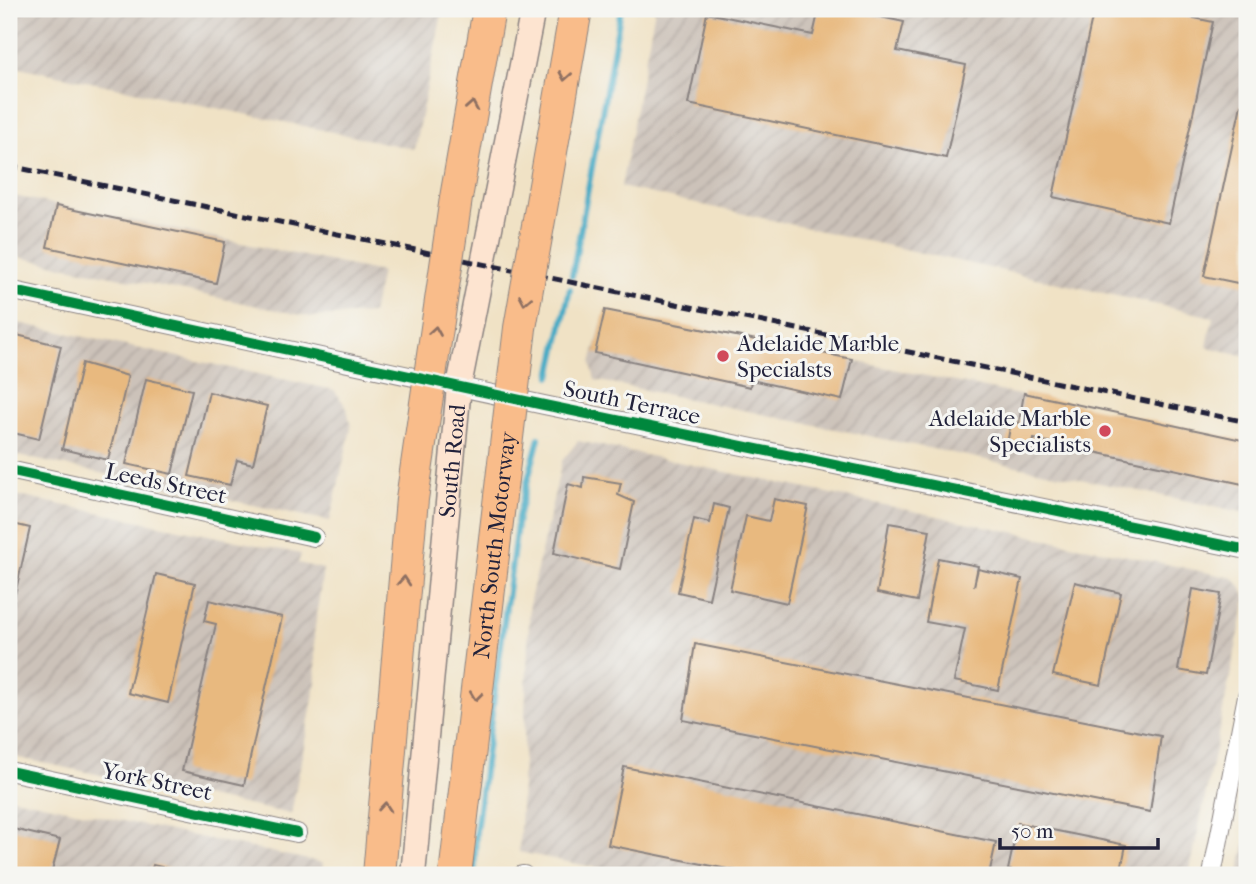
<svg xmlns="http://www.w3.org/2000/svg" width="1256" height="884" font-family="'IM FELL French Canon',serif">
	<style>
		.industrial { fill: url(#industrial-furrows) }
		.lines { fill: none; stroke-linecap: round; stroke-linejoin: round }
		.stream { stroke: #45aac5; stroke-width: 6 }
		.building { fill: #e8b97f }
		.minor-casing { stroke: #898280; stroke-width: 20 }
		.secondary-casing { stroke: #898280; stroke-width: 27 }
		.minor { stroke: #fff; stroke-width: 18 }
		.secondary { stroke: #fde4d0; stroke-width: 24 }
		.rail { stroke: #22223b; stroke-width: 5; stroke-dasharray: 10 5; stroke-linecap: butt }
		.motorway-bridge-casing { stroke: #898280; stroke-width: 34; stroke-linecap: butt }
		.motorway-bridge { stroke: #f9bc8a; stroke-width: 32 }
		.cycleway-casing { stroke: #f6f6f2; stroke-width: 15 }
		.cycleway { stroke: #00873e; stroke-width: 10 }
		.oneway { stroke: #8e6f62 }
		.poi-dot { fill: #d1495b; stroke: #f6f6f2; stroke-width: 2.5 }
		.labels { text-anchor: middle; stroke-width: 6; stroke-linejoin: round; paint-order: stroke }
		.poi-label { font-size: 23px; fill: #22223b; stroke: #f6f6f2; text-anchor: start }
		.street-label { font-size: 23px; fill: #22223b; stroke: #f6f6f2 }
	</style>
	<defs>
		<pattern id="industrial-furrows" width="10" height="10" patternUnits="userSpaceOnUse" patternTransform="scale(1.75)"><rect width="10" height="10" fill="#ccc2b9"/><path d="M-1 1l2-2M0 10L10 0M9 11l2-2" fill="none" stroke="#afa6a0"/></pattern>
	</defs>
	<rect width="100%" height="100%" fill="#f6f6f2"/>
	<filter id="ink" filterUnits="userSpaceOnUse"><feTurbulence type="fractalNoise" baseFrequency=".0143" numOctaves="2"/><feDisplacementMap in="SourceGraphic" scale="14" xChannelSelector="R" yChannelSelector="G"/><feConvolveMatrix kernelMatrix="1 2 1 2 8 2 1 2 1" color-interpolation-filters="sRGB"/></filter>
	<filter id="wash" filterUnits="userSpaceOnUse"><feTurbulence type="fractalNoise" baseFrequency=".00686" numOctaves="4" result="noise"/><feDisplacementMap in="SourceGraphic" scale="28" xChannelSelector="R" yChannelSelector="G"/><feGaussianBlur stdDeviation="1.57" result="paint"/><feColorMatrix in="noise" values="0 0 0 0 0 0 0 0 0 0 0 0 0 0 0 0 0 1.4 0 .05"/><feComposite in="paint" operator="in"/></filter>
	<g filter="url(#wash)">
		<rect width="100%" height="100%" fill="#f0e2c5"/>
		<!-- industrial -->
		<g class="industrial">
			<polygon points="9,9 443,9 414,149 9,65"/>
			<polygon points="655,9 1247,9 1247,356 1207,347 1213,317 621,187"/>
			<polygon points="9,195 381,272 372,314 311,317 9,255"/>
			<polygon points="605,310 1247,442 1247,513 595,380 591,363"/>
			<polygon points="9,321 334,390 347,408 351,428 330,521 9,454"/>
			<polygon points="578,441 1233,578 1241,586 1246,599 1189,875 631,875 519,852 530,600 562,461"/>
			<polygon points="9,494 301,554 298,563 323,569 314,634 316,683 291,814 9,756"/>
			<polygon points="9,797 323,863 321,875 9,875"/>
			<polygon points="1247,833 1247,875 1239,875"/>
		</g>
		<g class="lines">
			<!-- stream -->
			<g class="stream">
				<polyline points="572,276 621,9"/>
				<polyline points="551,376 570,289"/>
				<polyline points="474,875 476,831 518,517 539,438"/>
			</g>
		</g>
		<g id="blocks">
			<!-- building -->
			<g class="building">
				<polygon points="819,9 843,9 904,22 897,51 966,65 946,158 688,104 707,13 813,35"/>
				<polygon points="1094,9 1153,9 1213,22 1169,223 1053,197"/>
				<polygon points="1241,105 1247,106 1247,285 1204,276"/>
				<polygon points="56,206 225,242 216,283 47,247"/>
				<polygon points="605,310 852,359 842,400 751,380 750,387 595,353"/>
				<polygon points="9,333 61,346 39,439 9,432"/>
				<polygon points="82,363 128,376 108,460 62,449"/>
				<polygon points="146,379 192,390 172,474 126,464"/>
				<polygon points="209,392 267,406 253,464 237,460 230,485 189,476"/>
				<polygon points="1024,393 1247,441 1247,485 1034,439 1032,450 1007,444 1011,422 1019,423"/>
				<polygon points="584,477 621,483 618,495 634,502 620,569 554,553 568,484 583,488"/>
				<polygon points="774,499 808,506 787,603 730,590 746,516 769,521"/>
				<polygon points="714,504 729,508 709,599 678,592 694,519 710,523"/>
				<polygon points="9,523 30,528 10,617 9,617"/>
				<polygon points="889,523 930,530 917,601 877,593"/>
				<polygon points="938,558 978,566 974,586 978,569 1022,579 998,690 954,681 965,629 926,622"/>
				<polygon points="156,574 195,583 168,703 128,693"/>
				<polygon points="1075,582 1121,593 1101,685 1053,675"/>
				<polygon points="1193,589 1221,594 1206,675 1178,670"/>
				<polygon points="209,600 282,617 244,785 182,771 216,624 204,621"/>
				<polygon points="695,644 1161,736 1150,812 683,720"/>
				<polygon points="624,767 996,842 989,875 757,875 608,845"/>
				<polygon points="1018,823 1126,845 1120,875 1034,875 1008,870"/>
				<polygon points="9,828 60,840 51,875 9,875"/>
				<polygon points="153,865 191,874 191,875 150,875"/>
			</g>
		</g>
	</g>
	<g filter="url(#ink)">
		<use href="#blocks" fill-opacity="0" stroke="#898280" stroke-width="2"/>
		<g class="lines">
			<!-- minor casing -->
			<g class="minor-casing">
				<g id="minor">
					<polyline points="9,290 544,405 1247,550"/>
					<polyline points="9,470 314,537"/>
					<polyline points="9,771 297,833"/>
					<polyline points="522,875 524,875"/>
					<polyline points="1212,875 1247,696"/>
				</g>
			</g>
			<!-- secondary casing -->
			<g class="secondary-casing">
				<g id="secondary">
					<path id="s1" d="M 413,875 L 459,386 L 533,9"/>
				</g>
			</g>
			<!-- minor -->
			<use href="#minor" class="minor"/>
			<!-- secondary -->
			<use href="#secondary" class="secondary"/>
			<!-- rail -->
			<polyline class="rail" points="9,166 1247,422"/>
			<!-- motorway-bridge casing -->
			<g class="motorway-bridge-casing">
				<g id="motorway-bridge">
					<polyline points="379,875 412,499 456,198 489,9"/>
					<path id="s2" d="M 455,875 L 520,328 L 576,9"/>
				</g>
			</g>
			<!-- motorway-bridge -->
			<use href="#motorway-bridge" class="motorway-bridge"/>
			<!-- cycleway casing -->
			<g class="cycleway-casing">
				<g id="cycleway">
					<polyline points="9,290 544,405 1247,550"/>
					<polyline points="9,470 314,537"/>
					<polyline points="9,771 297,833"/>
				</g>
			</g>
			<!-- cycleway -->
			<use href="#cycleway" class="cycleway"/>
		</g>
		<!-- one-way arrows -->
		<defs><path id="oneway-chevron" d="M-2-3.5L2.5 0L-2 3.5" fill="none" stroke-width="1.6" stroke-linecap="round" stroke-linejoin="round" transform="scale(1.75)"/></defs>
		<g class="oneway">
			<use href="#oneway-chevron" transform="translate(565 76) rotate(100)"/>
			<use href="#oneway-chevron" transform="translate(472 106) rotate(-80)"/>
			<use href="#oneway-chevron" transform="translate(525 300) rotate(100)"/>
			<use href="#oneway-chevron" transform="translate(435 331) rotate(-81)"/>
			<use href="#oneway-chevron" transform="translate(404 581) rotate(-85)"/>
			<use href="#oneway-chevron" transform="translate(476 696) rotate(97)"/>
			<use href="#oneway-chevron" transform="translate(385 807) rotate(-85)"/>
		</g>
	</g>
	<!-- markers -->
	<g class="poi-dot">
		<circle cx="723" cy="356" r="7"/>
		<circle cx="1105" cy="431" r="7"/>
	</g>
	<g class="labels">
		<!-- poi labels -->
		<g class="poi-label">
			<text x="737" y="351">Adelaide Marble<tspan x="737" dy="26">Specialsts</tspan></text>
			<text x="1091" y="426" text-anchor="end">Adelaide Marble<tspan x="1091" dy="26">Specialists</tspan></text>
		</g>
		<!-- street labels -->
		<g class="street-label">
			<text transform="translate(632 402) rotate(12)" y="8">South Terrace</text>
			<text dy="8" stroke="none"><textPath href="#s1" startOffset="416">South Road</textPath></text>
			<text transform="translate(166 483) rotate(12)" y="8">Leeds Street</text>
			<text dy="8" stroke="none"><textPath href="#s2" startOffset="332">North South Motorway</textPath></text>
			<text transform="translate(157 781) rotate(12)" y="8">York Street</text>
		</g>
	</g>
	<!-- margin -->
	<rect width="1256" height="884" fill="none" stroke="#f6f6f2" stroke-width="35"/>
	<!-- scale -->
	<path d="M1000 838v10h158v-10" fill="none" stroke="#22223b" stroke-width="3.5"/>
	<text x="1011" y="838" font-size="21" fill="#22223b" stroke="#f6f6f2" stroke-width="5" paint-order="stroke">50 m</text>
</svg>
